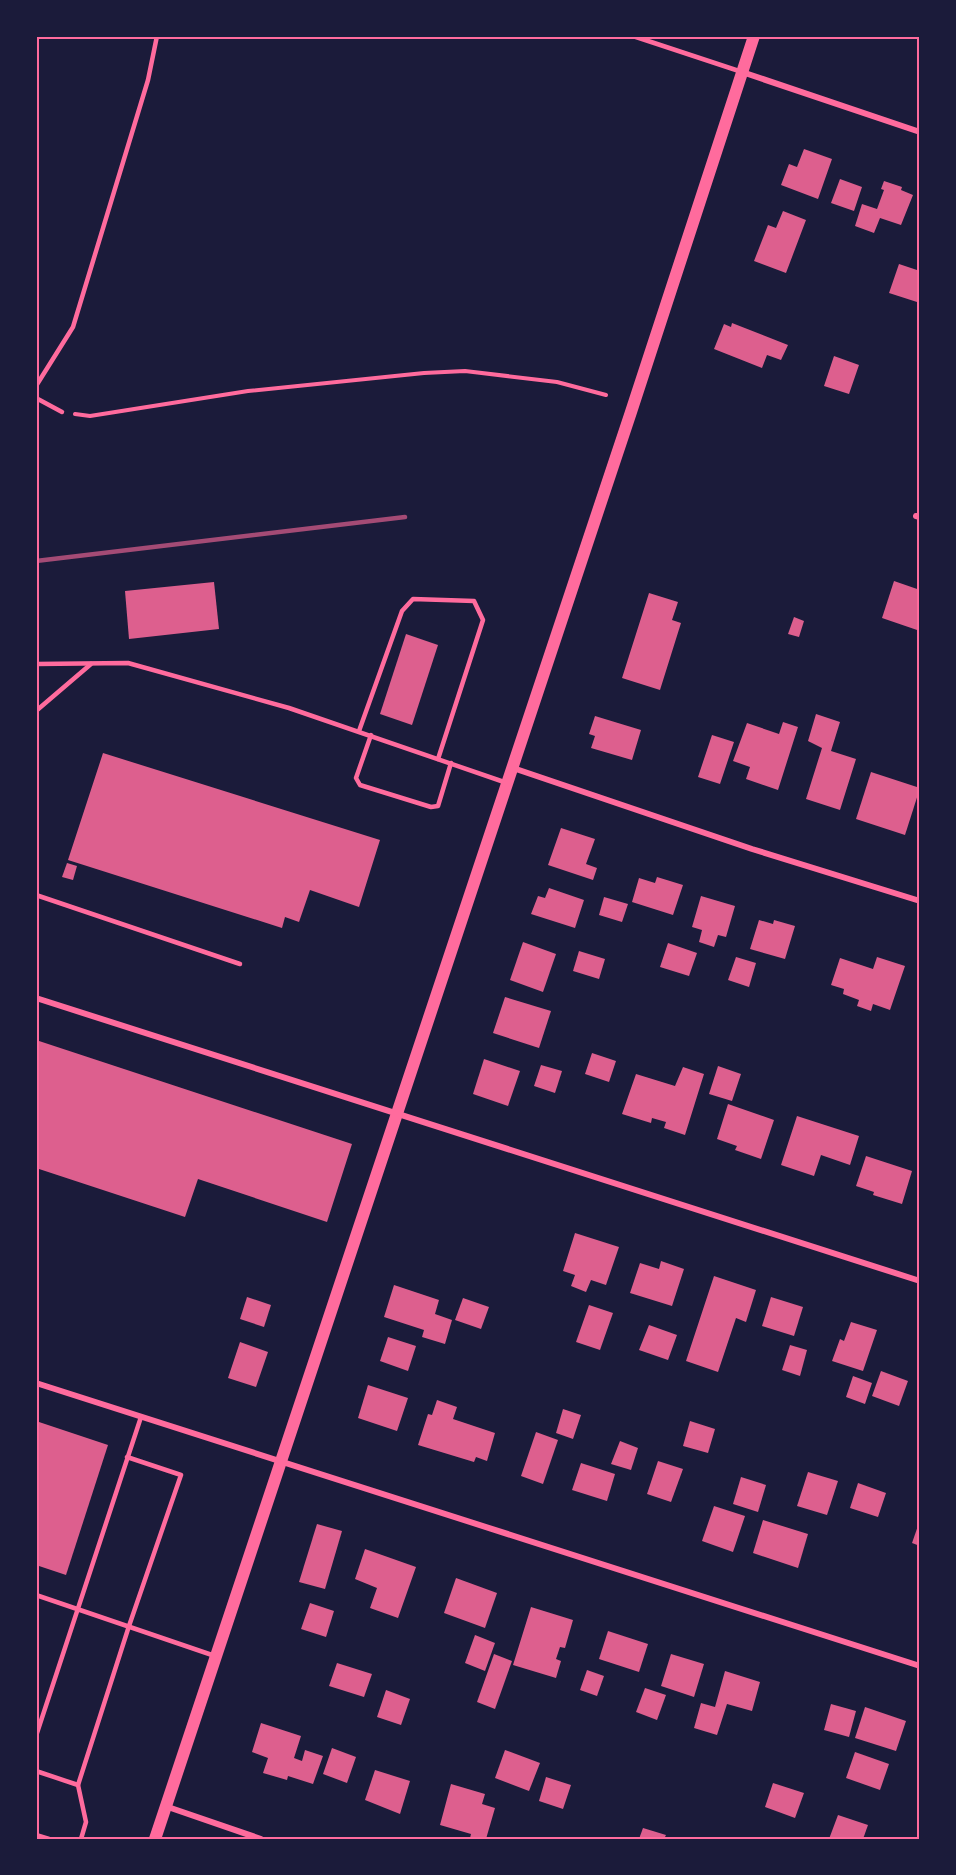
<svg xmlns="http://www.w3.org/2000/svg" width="956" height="1875" font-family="Poppins,sans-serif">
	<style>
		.building { fill: #dd5f8e }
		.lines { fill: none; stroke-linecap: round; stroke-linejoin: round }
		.path { stroke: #ff6b9d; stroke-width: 4 }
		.service { stroke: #ff6b9d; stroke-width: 4.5 }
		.minor { stroke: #ff6b9d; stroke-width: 6 }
		.secondary { stroke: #ff6b9d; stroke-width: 12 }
		.rail { stroke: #a44b75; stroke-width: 4.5 }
		.neatline { fill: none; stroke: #ff6b9d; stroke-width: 2 }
	</style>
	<rect width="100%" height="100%" fill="#1b1b3a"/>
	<!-- building -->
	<g class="building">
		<polygon points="804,149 832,159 818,199 781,185 789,164 797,167"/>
		<polygon points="840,179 862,187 854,211 831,203"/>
		<polygon points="884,181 902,187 901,190 913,195 901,225 880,218 874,233 855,226 862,204 877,209 884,190 881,189"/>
		<polygon points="783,211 806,220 786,273 754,261 768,225 776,228"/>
		<polygon points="899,264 920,271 920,293 917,302 889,293"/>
		<polygon points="732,323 788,345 781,360 767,355 762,368 714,349 724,324 731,327"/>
		<polygon points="834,356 859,365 849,394 824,386"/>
		<polygon points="894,581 920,590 920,631 882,618"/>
		<polygon points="214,582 219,629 129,639 125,591"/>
		<polygon points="649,593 678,602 672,620 681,623 660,690 622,678"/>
		<polygon points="794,617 804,621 799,637 788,634"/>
		<polygon points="406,634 438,645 412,725 380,714"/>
		<polygon points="816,714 840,722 831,751 856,759 840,810 806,799 822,748 808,741"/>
		<polygon points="595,716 641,730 632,760 591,748 595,736 589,734"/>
		<polygon points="783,722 798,727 778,790 746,779 750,767 733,761 747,723 779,734"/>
		<polygon points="712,735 734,742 720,784 698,777"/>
		<polygon points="103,753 380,840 359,907 310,890 299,922 285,917 282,928 68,860"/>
		<polygon points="871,772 920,788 905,835 856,819"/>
		<polygon points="561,828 595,839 586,864 597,868 593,880 548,865"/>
		<polygon points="67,863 77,866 73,880 62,877"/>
		<polygon points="657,877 683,885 673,915 632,902 639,878 655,883"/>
		<polygon points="549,888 584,900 575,928 531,914 538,896 545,898"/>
		<polygon points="701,896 735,906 726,937 718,935 714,947 699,942 702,930 692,927"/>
		<polygon points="604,897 628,904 622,922 599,915"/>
		<polygon points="759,920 773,924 774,920 795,926 785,959 750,949"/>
		<polygon points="523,942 556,954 543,992 510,980"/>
		<polygon points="668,943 697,953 689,976 660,967"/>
		<polygon points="579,951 605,959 599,979 573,971"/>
		<polygon points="736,957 756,963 749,987 728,980"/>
		<polygon points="877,957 905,966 890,1010 873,1004 871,1011 857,1006 859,1000 843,994 844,989 831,985 840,958 873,969"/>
		<polygon points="505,997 551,1011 539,1048 493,1033"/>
		<polygon points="36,1040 352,1144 327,1222 198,1179 185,1217 36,1168"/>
		<polygon points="592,1053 616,1061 609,1082 585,1074"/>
		<polygon points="484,1059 520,1071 508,1106 473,1094"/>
		<polygon points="541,1065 562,1071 555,1093 534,1086"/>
		<polygon points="718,1066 741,1074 732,1101 709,1094"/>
		<polygon points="683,1067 704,1074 685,1135 664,1128 666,1122 652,1118 651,1123 622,1114 636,1074 675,1086"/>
		<polygon points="728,1104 774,1120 761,1159 735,1150 737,1146 717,1139"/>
		<polygon points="797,1116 859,1136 850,1165 821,1155 814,1176 781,1165"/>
		<polygon points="866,1156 912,1171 902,1204 873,1195 874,1192 856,1186"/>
		<polygon points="575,1233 619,1247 606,1285 591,1280 586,1292 571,1286 575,1275 563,1271"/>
		<polygon points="661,1261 684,1269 672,1306 630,1293 640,1263 659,1269"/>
		<polygon points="714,1276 756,1290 746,1322 736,1318 718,1372 686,1361"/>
		<polygon points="394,1285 439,1300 435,1314 452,1320 445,1344 422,1337 424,1330 384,1317"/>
		<polygon points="247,1297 271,1305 264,1327 240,1319"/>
		<polygon points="771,1297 803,1307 794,1336 762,1326"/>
		<polygon points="463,1298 489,1307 481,1329 455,1320"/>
		<polygon points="589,1305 613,1313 600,1350 576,1342"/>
		<polygon points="851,1322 877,1330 863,1371 832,1361 840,1339 844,1341"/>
		<polygon points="649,1325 677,1335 668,1360 639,1350"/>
		<polygon points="388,1337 416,1346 408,1371 380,1361"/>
		<polygon points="240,1342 268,1352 256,1387 228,1378"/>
		<polygon points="790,1345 807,1350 800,1376 782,1370"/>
		<polygon points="881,1371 908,1381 899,1406 872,1396"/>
		<polygon points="853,1376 872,1383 865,1404 846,1397"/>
		<polygon points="368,1385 408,1398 397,1431 358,1418"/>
		<polygon points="437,1400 457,1407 453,1419 495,1433 487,1461 476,1457 474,1462 418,1445 428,1414 432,1415"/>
		<polygon points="563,1409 581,1415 573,1439 556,1433"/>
		<polygon points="36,1421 108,1445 66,1575 36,1565"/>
		<polygon points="690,1421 715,1429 708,1453 683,1446"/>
		<polygon points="536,1432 558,1440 543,1484 521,1476"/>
		<polygon points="620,1441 638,1448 631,1470 611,1464"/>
		<polygon points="658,1461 683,1469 671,1502 647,1494"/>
		<polygon points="581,1463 615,1474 607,1501 572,1490"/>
		<polygon points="808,1472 838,1481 827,1515 797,1506"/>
		<polygon points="741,1477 766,1485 758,1512 733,1504"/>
		<polygon points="858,1483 886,1493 878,1517 850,1508"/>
		<polygon points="714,1506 745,1516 733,1552 702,1541"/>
		<polygon points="763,1520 808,1534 798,1568 753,1553"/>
		<polygon points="920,1520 920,1546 912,1543"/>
		<polygon points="317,1524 342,1531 325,1589 299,1582"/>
		<polygon points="365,1549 416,1567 398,1618 370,1608 377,1588 355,1579"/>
		<polygon points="456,1578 497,1593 485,1628 444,1613"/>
		<polygon points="310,1603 334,1611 326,1637 301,1629"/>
		<polygon points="531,1607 573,1620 565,1648 560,1647 556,1659 561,1661 556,1678 513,1665"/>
		<polygon points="608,1631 648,1644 639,1672 599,1659"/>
		<polygon points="475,1635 495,1643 485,1671 465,1663"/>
		<polygon points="494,1654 512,1661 495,1709 477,1702"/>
		<polygon points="671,1654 704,1664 694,1697 661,1686"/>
		<polygon points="337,1663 372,1674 364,1697 329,1686"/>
		<polygon points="587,1670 604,1676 597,1696 580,1690"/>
		<polygon points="725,1671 760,1682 752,1711 727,1704 717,1735 694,1728 701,1703 715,1707"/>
		<polygon points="645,1688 666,1695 657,1720 636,1712"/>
		<polygon points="386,1690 410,1699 401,1725 377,1717"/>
		<polygon points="831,1704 856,1711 849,1737 824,1730"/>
		<polygon points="865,1707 906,1721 896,1751 855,1738"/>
		<polygon points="261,1723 301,1736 294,1758 302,1761 305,1750 323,1756 313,1784 288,1776 287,1780 263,1773 268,1758 252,1752"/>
		<polygon points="332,1748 356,1757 347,1783 323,1774"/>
		<polygon points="505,1750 540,1763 529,1791 495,1778"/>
		<polygon points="855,1752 889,1764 880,1790 846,1778"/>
		<polygon points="375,1770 410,1781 400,1814 365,1800"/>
		<polygon points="546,1777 571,1785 563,1809 539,1801"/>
		<polygon points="773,1783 804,1793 795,1818 765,1807"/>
		<polygon points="451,1784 485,1794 482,1804 495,1808 486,1839 470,1838 471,1834 440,1825"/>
		<polygon points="838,1815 868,1825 863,1839 829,1839"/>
		<polygon points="643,1828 666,1835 664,1839 639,1839"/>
	</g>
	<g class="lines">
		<!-- path -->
		<polyline class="path" points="75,414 90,416 248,391 424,373 465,371 557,382 606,395"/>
		<!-- service -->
		<g class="service">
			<polyline points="633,36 742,72"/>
			<polyline points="36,386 73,327 148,80 157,36"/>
			<polyline points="36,398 62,412"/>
			<polyline points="36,664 128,663 289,708 507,783"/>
			<polyline points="36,711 91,664"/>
			<polyline points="359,731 402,611 413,599 474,601 483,620 438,759"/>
			<polyline points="371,735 356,778 360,785 431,807 438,806 451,763"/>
			<polyline points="36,895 240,964"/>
			<polyline points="36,1595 215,1656"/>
			<polyline points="36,1736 141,1417"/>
			<polyline points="36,1771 78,1785"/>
			<polyline points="36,1835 49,1839"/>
			<polyline points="81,1839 86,1822 78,1785 129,1626 181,1475 127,1457"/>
		</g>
		<!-- minor -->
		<g class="minor">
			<polyline points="742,72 920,132"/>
			<polyline points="916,516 920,517"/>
			<polyline points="513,768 752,849 920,901"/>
			<polyline points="36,998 920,1281"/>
			<polyline points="36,1383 920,1666"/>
			<polyline points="165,1806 261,1839"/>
		</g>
		<!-- secondary -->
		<polyline class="secondary" points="155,1839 631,412 754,36"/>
		<!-- rail -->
		<polyline class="rail" points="36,561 405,517"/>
	</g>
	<!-- border -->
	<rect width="956" height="1875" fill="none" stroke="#1b1b3a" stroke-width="75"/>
	<rect x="38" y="38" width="880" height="1800" class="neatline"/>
</svg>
